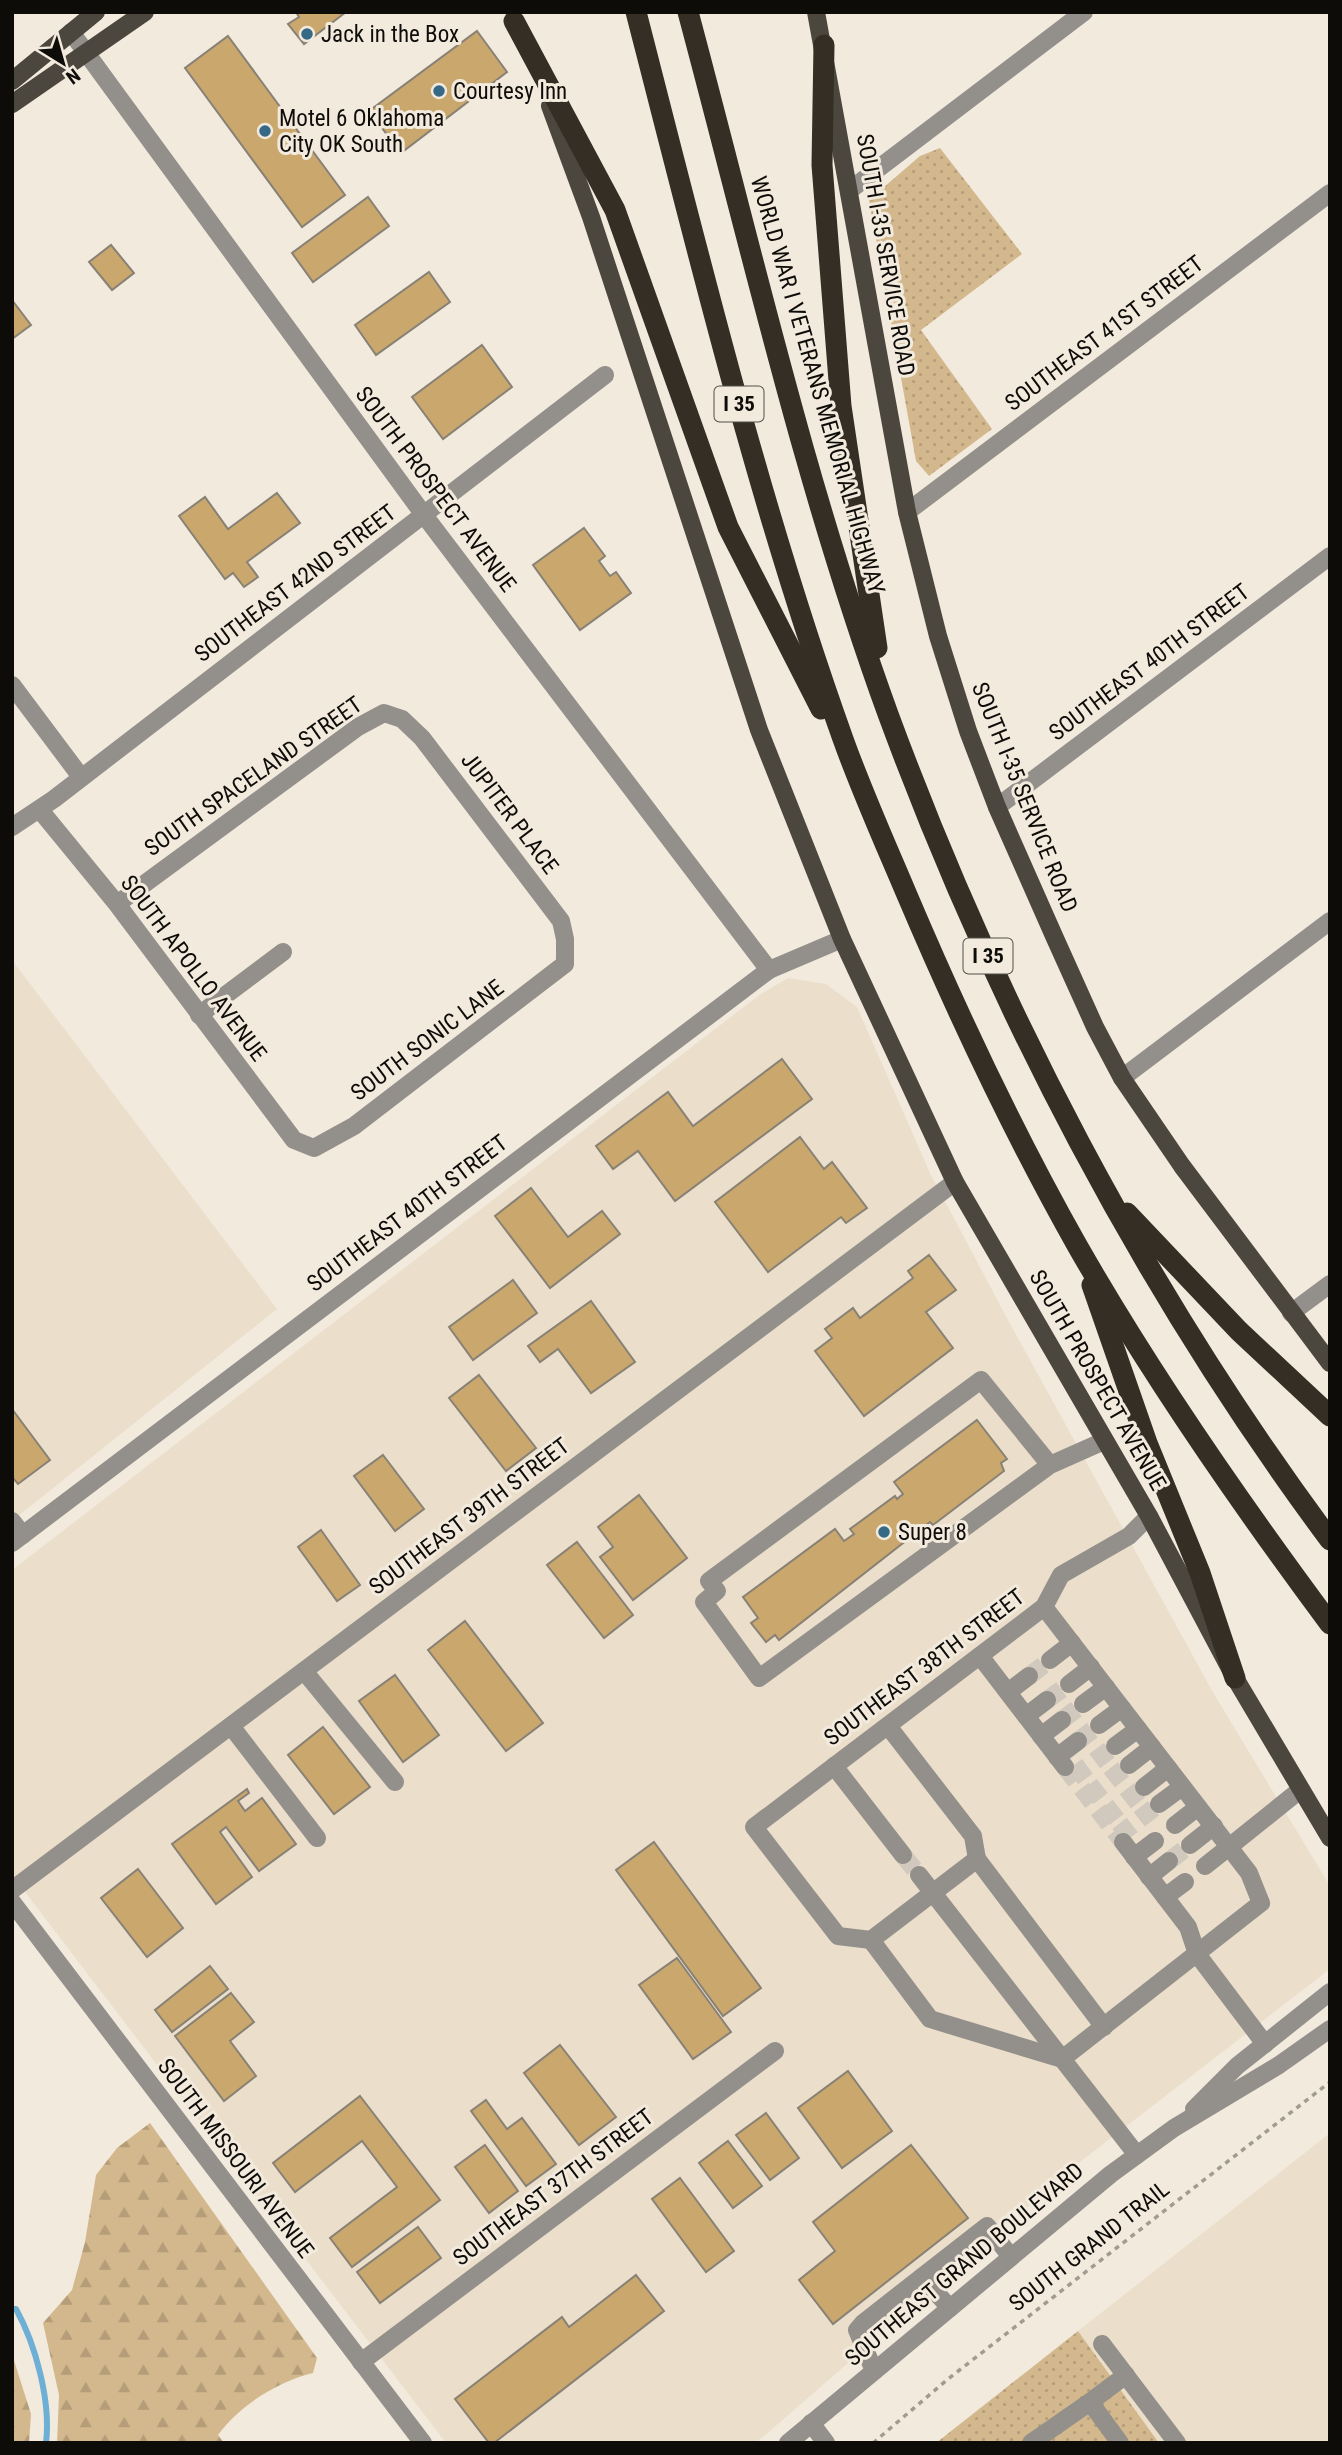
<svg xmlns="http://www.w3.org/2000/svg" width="1342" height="2455" font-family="'Roboto Condensed',sans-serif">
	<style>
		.built { fill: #ebdfcb }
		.grass { fill: url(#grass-dots) }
		.forest { fill: url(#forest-firs) }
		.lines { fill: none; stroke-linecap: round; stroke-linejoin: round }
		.stream { stroke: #6eafd5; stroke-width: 6 }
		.building { fill: #caa76d; stroke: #888175; stroke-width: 2 }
		.minor-tunnel { stroke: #d1c9be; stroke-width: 18; stroke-dasharray: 18 9; stroke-linecap: butt }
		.path { stroke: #a19b91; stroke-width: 3.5; stroke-dasharray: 5 5; stroke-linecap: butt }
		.minor { stroke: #93908b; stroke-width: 18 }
		.major { stroke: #4c473e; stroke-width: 18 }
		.highway { stroke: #342e24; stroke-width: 21 }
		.poi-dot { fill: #356986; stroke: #f3eade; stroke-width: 2.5 }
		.labels { text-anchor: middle; stroke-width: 6; stroke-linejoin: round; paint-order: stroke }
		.shield { fill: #f3eade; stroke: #534f48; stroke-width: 2 }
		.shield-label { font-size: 21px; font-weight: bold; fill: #0e0c08 }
		.poi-label { font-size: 23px; fill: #0e0c08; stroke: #f3eade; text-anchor: start }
		.street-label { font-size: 23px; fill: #0e0c08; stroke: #f3eade }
	</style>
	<defs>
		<pattern id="grass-dots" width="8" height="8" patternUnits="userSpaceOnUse" patternTransform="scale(1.75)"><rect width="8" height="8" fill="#d3b88d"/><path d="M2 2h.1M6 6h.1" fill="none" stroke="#b49d78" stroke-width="1.8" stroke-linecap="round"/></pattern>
		<pattern id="forest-firs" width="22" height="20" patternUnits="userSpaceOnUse" patternTransform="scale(1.75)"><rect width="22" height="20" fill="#d3b88d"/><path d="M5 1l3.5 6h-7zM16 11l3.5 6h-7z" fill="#b49d78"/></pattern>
	</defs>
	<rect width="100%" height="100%" fill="#f3eade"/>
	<!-- built -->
	<g class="built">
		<polygon points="12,960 277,1309 12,1521"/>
		<polygon points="788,978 826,984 857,1007 931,1175 1008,1320 1214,1694 1330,1886 1330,1969 1080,2162 756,2443 446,2443 12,1875 12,1570 758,996"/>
		<polygon points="1330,2133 1330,2443 1159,2443 1078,2331"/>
	</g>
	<!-- grass -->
	<g class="grass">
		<polygon points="940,148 1022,254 921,330 992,429 929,476 916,461 869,200 920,156"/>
		<polygon points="1078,2331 1159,2443 936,2443"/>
	</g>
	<!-- forest -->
	<g class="forest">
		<path d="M 150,2123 L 317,2358 L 313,2373 C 277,2382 240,2405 218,2435 L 224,2443 L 57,2443 L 59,2395 L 43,2323 L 72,2290 L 85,2242 L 96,2175 L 117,2148 Z"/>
		<polygon points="12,2354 31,2414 29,2443 12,2443"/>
	</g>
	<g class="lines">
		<!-- stream -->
		<path class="stream" d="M 12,2309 L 16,2309 C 36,2345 51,2402 46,2443"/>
	</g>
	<!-- building -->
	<g class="building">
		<polygon points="296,12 346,12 304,44 288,24 299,17"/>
		<polygon points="477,31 507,72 401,153 369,111"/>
		<polygon points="228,36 345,195 302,227 185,68"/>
		<polygon points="368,197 389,226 313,282 292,253"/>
		<polygon points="111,245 134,273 112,290 89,262"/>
		<polygon points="429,272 450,302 376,355 355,325"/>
		<polygon points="12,300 31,325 12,339"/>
		<polygon points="482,345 512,387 443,439 412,397"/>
		<polygon points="277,493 300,523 247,562 258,577 244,587 233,573 225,579 179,516 205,497 228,529"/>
		<polygon points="584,528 605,556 599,561 610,576 616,572 631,593 580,630 533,565"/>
		<polygon points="782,1059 812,1099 675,1201 638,1151 613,1169 596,1146 668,1092 693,1126"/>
		<polygon points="800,1137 824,1169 832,1162 867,1208 846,1223 841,1217 768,1272 715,1202"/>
		<polygon points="531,1188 568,1237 602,1211 620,1234 550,1288 495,1216"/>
		<polygon points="929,1255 956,1290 926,1312 953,1348 864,1416 815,1351 832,1338 825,1329 853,1308 860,1318 913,1278 908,1271"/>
		<polygon points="513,1280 537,1313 473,1360 449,1327"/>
		<polygon points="591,1301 635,1362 591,1393 558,1349 540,1362 528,1346"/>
		<polygon points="479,1375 536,1448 506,1471 449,1398"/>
		<polygon points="12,1409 50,1460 18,1484 12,1477"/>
		<polygon points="977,1420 1007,1459 1001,1463 1004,1471 933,1525 930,1522 779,1640 775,1635 766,1642 751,1623 758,1618 743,1597 835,1529 844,1541 854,1534 850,1529 895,1496 897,1499 903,1494 894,1482"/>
		<polygon points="383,1455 424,1509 395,1531 354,1476"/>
		<polygon points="639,1495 687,1558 633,1600 600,1557 613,1547 598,1527"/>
		<polygon points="321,1530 360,1585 337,1601 298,1547"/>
		<polygon points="577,1542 633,1615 604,1638 547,1565"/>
		<polygon points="465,1621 543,1723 506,1751 428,1650"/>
		<polygon points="395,1675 439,1735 403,1762 359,1701"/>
		<polygon points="323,1727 370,1787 334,1814 288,1755"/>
		<polygon points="247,1789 249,1793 238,1801 245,1811 262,1798 296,1844 259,1871 226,1827 220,1832 252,1877 216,1904 172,1844"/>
		<polygon points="654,1842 761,1988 723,2016 616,1870"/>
		<polygon points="138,1869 183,1928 147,1957 101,1898"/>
		<polygon points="677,1958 731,2032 693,2059 639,1985"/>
		<polygon points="210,1966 228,1989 172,2032 155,2010"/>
		<polygon points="231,1993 254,2022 230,2041 256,2076 224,2101 175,2036"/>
		<polygon points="560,2045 616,2117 579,2145 524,2073"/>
		<polygon points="848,2071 892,2131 842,2168 798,2108"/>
		<polygon points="360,2096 440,2200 352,2267 330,2238 397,2187 362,2141 295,2192 273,2163"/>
		<polygon points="486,2100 507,2129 522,2118 556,2164 526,2186 471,2111"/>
		<polygon points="766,2113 799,2158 770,2180 736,2135"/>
		<polygon points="728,2141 762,2186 733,2208 699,2163"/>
		<polygon points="485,2145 518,2191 489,2213 455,2167"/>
		<polygon points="911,2145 968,2218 833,2324 799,2280 835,2251 813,2222"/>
		<polygon points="680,2178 734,2251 706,2272 652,2199"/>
		<polygon points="418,2227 441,2258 380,2303 357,2272"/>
		<polygon points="636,2275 664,2311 494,2443 489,2443 455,2399 562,2317 569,2327"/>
	</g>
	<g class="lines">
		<!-- minor-tunnel -->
		<g class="minor-tunnel">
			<polyline points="1029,1676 1050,1660"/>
			<polyline points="1047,1700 1069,1684"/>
			<polyline points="1062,1720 1083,1704"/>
			<polyline points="1078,1741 1099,1725"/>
			<polyline points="1065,1767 1123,1842"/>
			<polyline points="1073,1777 1115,1746"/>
			<polyline points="1088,1797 1129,1765"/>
			<polyline points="1104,1818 1144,1787"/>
			<polyline points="1118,1836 1159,1804"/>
			<polyline points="903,1855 919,1875"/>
			<polyline points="1169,1861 1190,1845"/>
		</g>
		<!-- path -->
		<polyline class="path" points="873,2443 948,2379 1330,2082"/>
		<!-- minor -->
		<g class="minor">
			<polyline points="71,32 424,515 769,970"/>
			<polyline points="850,190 1084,12"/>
			<polyline points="907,512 1330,193"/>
			<polyline points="12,685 81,777"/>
			<polyline points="997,807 1330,556"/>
			<polyline points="40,810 117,904 294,1140 314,1148 354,1126 565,964 565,939 561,921 422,738 402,719 384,713 358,727 117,904"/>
			<polyline points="12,827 54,799 605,375"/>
			<polyline points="199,1015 283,952"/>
			<polyline points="1122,1078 1330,921"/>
			<polyline points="1291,1313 1330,1284"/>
			<polyline points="1050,1465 759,1678 704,1602 717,1591 709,1581 981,1380 1050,1465 1104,1441"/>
			<polyline points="12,1521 23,1535"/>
			<polyline points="12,1543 769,970 842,939"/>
			<polyline points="1044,1607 1229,1847 1205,1866"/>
			<polyline points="980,1656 1065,1767"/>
			<polyline points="1050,1660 1072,1643"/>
			<polyline points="304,1671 395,1782"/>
			<polyline points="1069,1684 1091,1667"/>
			<polyline points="1008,1692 1029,1676"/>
			<polyline points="1083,1704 1106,1687"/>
			<polyline points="1026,1716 1047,1700"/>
			<polyline points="1099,1725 1122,1708"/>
			<polyline points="231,1726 317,1838"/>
			<polyline points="888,1726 973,1836 977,1859"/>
			<polyline points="1041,1736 1062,1720"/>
			<polyline points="1115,1746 1138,1729"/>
			<polyline points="1057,1757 1078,1741"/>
			<polyline points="1129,1765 1152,1747"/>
			<polyline points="834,1766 903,1855"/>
			<polyline points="1144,1787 1168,1768"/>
			<polyline points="1159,1804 1182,1787"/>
			<polyline points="1175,1825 1198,1807"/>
			<polyline points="1123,1842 1188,1927 1197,1954 1265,2044"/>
			<polyline points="1190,1845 1214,1826"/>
			<polyline points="1134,1857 1155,1841"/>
			<polyline points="919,1875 1137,2155"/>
			<polyline points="1149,1877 1169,1861"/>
			<polyline points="12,1890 955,1182"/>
			<polyline points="1165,1897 1185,1882"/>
			<polyline points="12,1902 423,2443"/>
			<polyline points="871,1940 838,1936 754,1827 1044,1607 1061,1575 1129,1536 1149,1516"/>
			<polyline points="1062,2059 930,2019 871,1940 977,1859 1104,2027"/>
			<polyline points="1062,2059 1261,1903 1249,1873 1229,1847 1300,1790"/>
			<polyline points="1194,2109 1237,2066 1330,1992"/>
			<polyline points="922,2277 950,2308"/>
			<polyline points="1102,2344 1177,2443"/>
			<polyline points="361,2362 775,2051"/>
			<polyline points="874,2371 857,2330 863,2323 987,2226 1011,2257"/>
			<polyline points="1090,2402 1126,2375"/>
			<polyline points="811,2423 826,2443"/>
			<polyline points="788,2443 1111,2174 1174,2128 1279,2065 1330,2029"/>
			<polyline points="1031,2443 1090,2402 1120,2443"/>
		</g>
		<!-- major -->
		<g class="major">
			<polyline points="816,12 907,512 938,636 968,731 997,807 1054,936 1095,1027 1122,1078 1182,1166 1330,1363"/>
			<polyline points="12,81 96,12"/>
			<polyline points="12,104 145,12"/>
			<polyline points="550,106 591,217 759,730 842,939 955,1182 1149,1516 1235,1678 1330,1838"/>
		</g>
		<!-- highway -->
		<g class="highway">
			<path d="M 636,12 C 699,256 758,502 843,739 C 862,792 885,843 907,895 C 958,1015 1014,1134 1078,1247 C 1153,1378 1240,1503 1330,1624"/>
			<path d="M 688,12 C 751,247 805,486 888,714 C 996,1007 1144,1290 1330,1540"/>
			<polyline points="514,21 615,210 728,527 821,709"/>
			<polyline points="824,45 822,165 841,406 877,648"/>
			<polyline points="1127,1213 1239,1331 1330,1416"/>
			<polyline points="1092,1285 1147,1443 1200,1573 1235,1678"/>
		</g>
	</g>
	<!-- markers -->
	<g class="poi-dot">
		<circle cx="307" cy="34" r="7"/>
		<circle cx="439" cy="91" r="7"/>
		<circle cx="265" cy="131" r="7"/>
		<circle cx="884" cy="1532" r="7"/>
	</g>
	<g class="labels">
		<!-- shield labels -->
		<g class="shield">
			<rect x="714.5" y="386.5" width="49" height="35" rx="5"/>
			<rect x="963.5" y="938.5" width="49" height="35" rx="5"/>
		</g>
		<g class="shield-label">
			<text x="739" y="411">I 35</text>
			<text x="988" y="963">I 35</text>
		</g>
		<!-- poi labels -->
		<g class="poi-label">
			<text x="321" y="42">Jack in the Box</text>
			<text x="453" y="99">Courtesy Inn</text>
			<text x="279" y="126">Motel 6 Oklahoma<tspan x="279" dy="26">City OK South</tspan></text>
			<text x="898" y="1540">Super 8</text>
		</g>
		<!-- street labels -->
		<g class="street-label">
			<text transform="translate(886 255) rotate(80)" y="8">SOUTH I-35 SERVICE ROAD</text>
			<text transform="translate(1104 333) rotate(-37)" y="8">SOUTHEAST 41ST STREET</text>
			<text transform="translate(818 385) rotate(74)" y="8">WORLD WAR I VETERANS MEMORIAL HIGHWAY</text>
			<text transform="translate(436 489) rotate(53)" y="8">SOUTH PROSPECT AVENUE</text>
			<text transform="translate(295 583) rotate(-37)" y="8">SOUTHEAST 42ND STREET</text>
			<text transform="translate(1149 662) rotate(-37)" y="8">SOUTHEAST 40TH STREET</text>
			<text transform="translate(253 776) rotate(-35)" y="8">SOUTH SPACELAND STREET</text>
			<text transform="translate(1025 797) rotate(68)" y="8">SOUTH I-35 SERVICE ROAD</text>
			<text transform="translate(510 813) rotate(53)" y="8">JUPITER PLACE</text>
			<text transform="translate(194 968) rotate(53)" y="8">SOUTH APOLLO AVENUE</text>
			<text transform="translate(427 1040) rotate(-37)" y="8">SOUTH SONIC LANE</text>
			<text transform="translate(407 1213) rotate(-37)" y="8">SOUTHEAST 40TH STREET</text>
			<text transform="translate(1098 1380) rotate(60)" y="8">SOUTH PROSPECT AVENUE</text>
			<text transform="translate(469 1516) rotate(-37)" y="8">SOUTHEAST 39TH STREET</text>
			<text transform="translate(924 1667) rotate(-37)" y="8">SOUTHEAST 38TH STREET</text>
			<text transform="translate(236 2158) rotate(53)" y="8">SOUTH MISSOURI AVENUE</text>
			<text transform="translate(553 2187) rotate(-37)" y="8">SOUTHEAST 37TH STREET</text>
			<text transform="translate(1089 2246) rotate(-38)" y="8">SOUTH GRAND TRAIL</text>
			<text transform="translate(964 2264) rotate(-40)" y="8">SOUTHEAST GRAND BOULEVARD</text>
		</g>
	</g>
	<!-- border -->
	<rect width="1342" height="2455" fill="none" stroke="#0e0c08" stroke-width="28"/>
	<!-- north arrow -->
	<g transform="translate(63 63) rotate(143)" stroke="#f3eade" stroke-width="5" paint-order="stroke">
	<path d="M0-5L12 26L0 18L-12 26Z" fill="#0e0c08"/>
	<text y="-10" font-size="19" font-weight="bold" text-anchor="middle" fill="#0e0c08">N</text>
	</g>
</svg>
